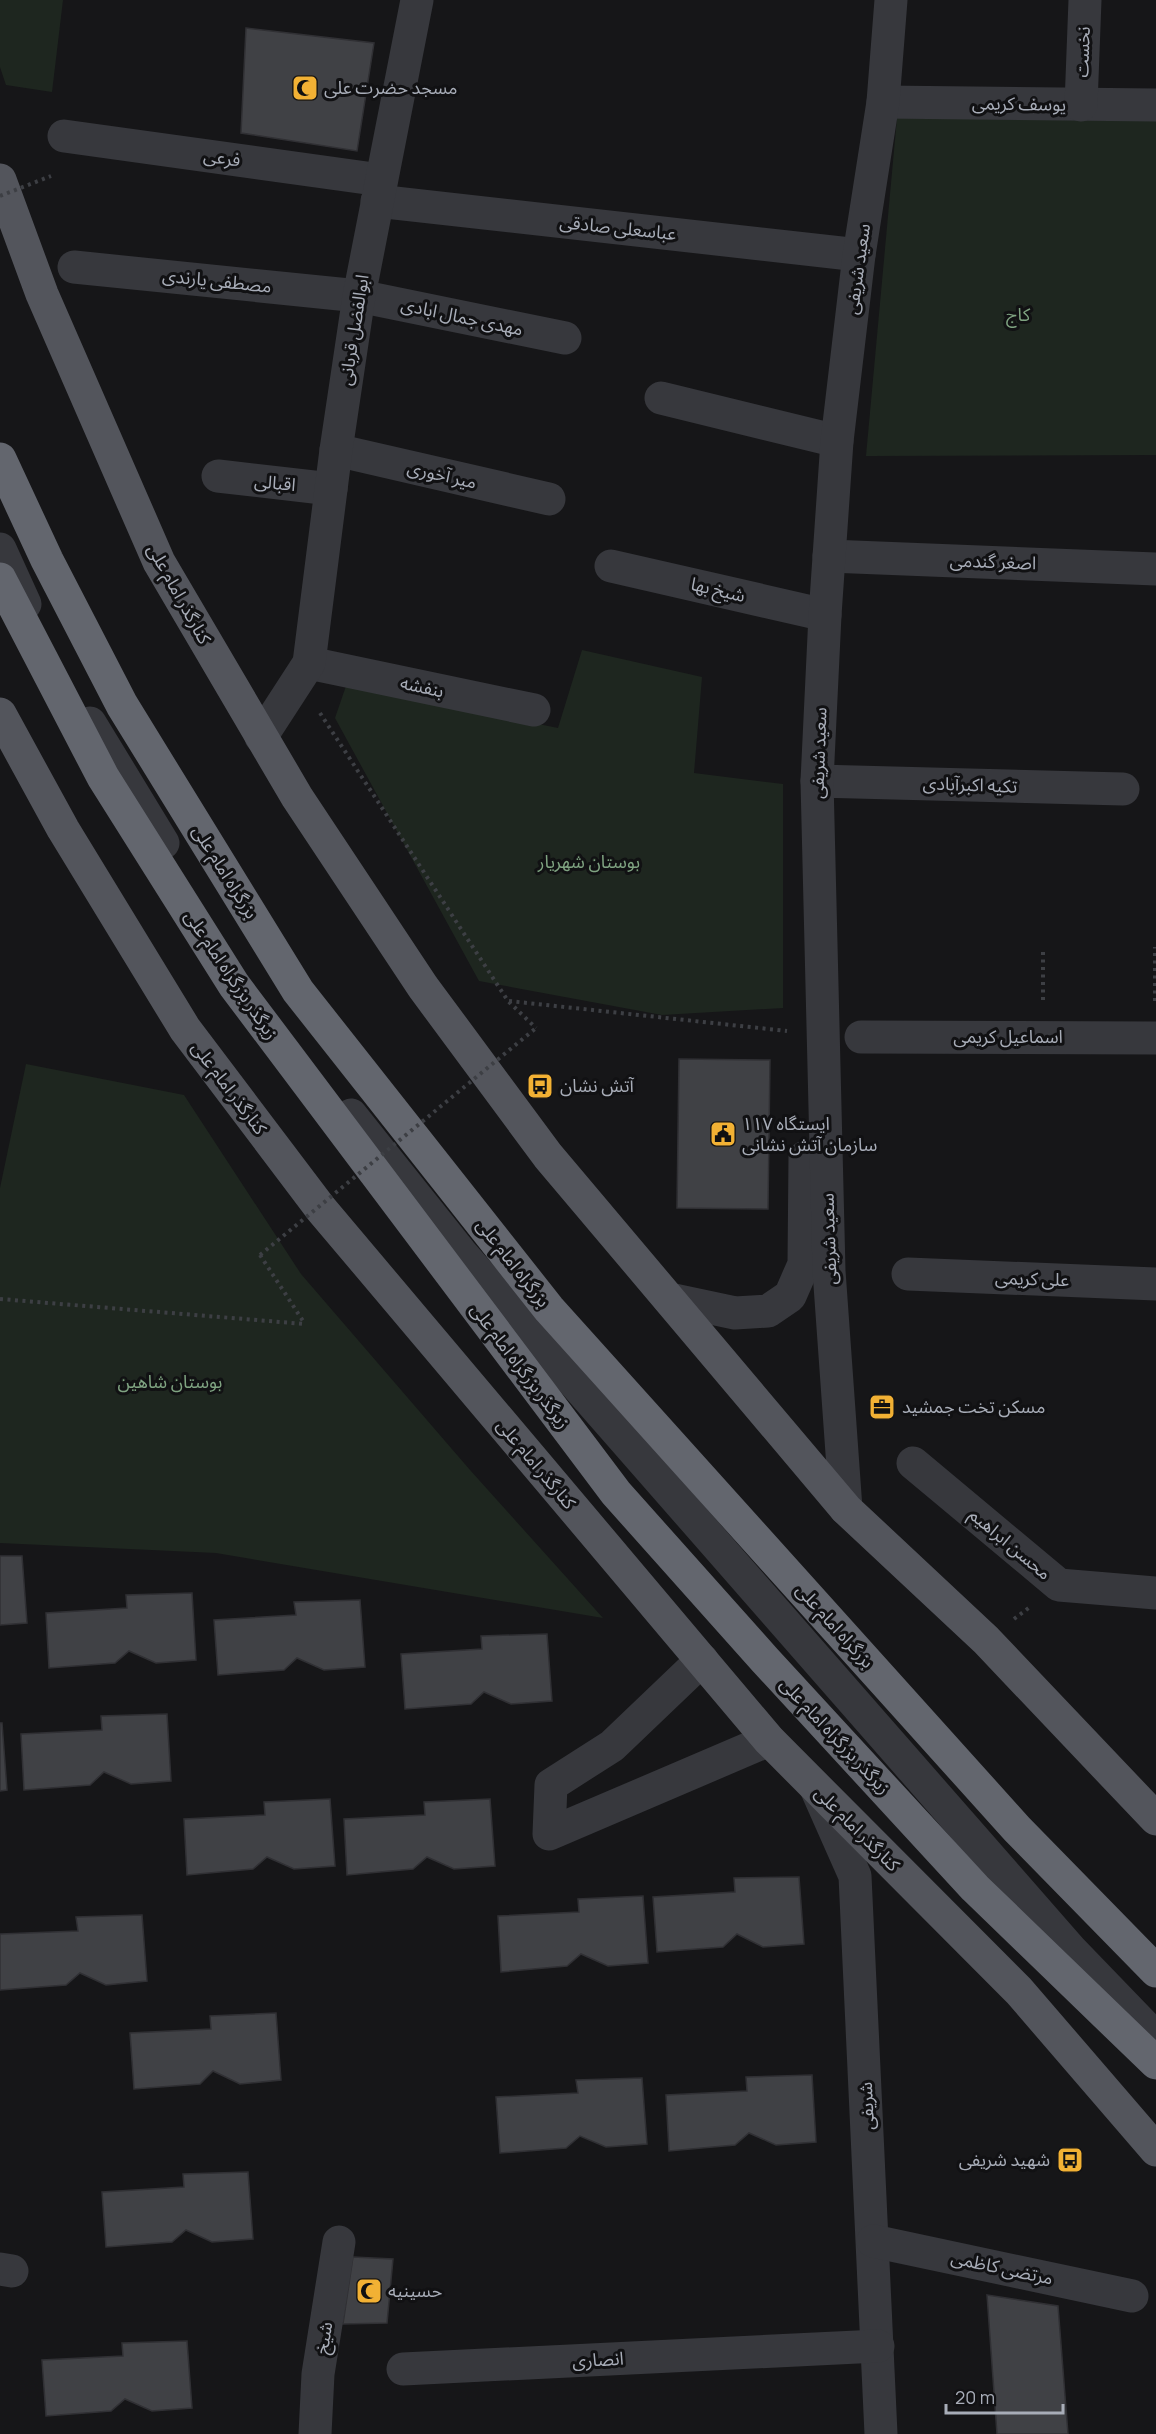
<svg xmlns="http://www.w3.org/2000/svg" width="1156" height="2434" font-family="Manrope,'Noto Sans Arabic',sans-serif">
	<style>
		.green { fill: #1e261f }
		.building { fill: #404145; stroke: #303034; stroke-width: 1.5 }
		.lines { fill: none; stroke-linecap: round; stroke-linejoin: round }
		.path { stroke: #3d3f44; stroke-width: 4; stroke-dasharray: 3 4.5; stroke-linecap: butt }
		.minor { stroke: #37383d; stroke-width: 33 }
		.major { stroke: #53555c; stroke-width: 33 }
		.highway { stroke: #63666e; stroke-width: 33 }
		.path-bridge { stroke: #3d3f44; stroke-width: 4; stroke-dasharray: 3 4.5; stroke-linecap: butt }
		.labels { text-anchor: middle; stroke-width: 6; stroke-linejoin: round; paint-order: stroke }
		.street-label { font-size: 18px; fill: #a8adb8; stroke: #111113 }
		.poi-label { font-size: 18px; fill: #a8adb8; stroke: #111113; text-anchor: start }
		.park-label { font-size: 18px; fill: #7fa381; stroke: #111113 }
	</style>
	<rect width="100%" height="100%" fill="#161618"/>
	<!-- green -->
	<g class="green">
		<polygon points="0,0 63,0 52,92 6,85 0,67"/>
		<polygon points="897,118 1156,121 1156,455 866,456"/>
		<polygon points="582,650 702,677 694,773 783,784 783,1008 662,1015 479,981 335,718 346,686 558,728"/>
		<polygon points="26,1064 184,1095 301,1274 470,1470 603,1618 216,1553 0,1543 0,1188"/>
	</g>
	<!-- building -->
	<g class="building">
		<polygon points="246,28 374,43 357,151 241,133"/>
		<polygon points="679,1059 770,1060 768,1209 677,1208"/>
		<polygon points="0,1556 22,1556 27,1623 0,1625"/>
		<polygon points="192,1593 196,1660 156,1663 129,1651 115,1663 49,1668 46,1613 127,1608 126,1595"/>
		<polygon points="360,1600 365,1667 324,1670 297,1658 284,1670 218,1675 214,1620 296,1615 294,1602"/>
		<polygon points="547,1634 552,1701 511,1704 484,1692 471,1704 405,1709 401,1654 482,1649 481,1636"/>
		<polygon points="167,1714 171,1781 131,1784 104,1772 90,1785 24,1790 21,1734 102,1730 101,1716"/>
		<polygon points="0,1723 2,1723 7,1790 0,1791"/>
		<polygon points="330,1799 335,1866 294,1869 267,1857 253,1869 187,1875 184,1819 265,1815 264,1802"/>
		<polygon points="490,1799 495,1866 454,1869 427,1857 413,1869 347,1875 344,1819 425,1815 424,1802"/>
		<polygon points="799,1877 804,1944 763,1947 737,1934 723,1947 657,1952 653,1897 735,1892 734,1878"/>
		<polygon points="643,1896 648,1963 608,1966 581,1954 567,1966 501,1972 498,1916 579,1912 578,1899"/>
		<polygon points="142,1915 147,1981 106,1985 80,1973 66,1985 0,1990 0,1934 78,1931 76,1917"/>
		<polygon points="276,2013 281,2080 240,2084 213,2071 200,2084 134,2089 130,2033 211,2029 210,2016"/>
		<polygon points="812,2075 816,2142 776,2145 749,2133 735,2145 669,2151 666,2095 747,2091 746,2077"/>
		<polygon points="642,2078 647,2144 606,2147 580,2136 566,2148 500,2153 496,2097 578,2093 576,2080"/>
		<polygon points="248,2172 253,2239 212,2242 186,2230 172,2242 106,2247 102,2192 184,2187 183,2174"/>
		<polygon points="353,2257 393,2259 387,2323 343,2324"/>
		<polygon points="987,2295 1058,2306 1068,2434 997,2434"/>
		<polygon points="187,2341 192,2408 152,2411 125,2399 111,2411 46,2416 42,2360 123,2356 122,2343"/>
	</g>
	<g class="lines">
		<!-- path -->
		<g class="path">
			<polyline points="320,713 508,1001 536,1028"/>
			<polyline points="1043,952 1043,1003"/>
			<polyline points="509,1001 787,1031"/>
			<polyline points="1155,1001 1155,947"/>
			<polyline points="260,1255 305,1324"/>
			<polyline points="0,1299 305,1324"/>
			<polyline points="1014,1619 1030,1607"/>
		</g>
		<!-- minor -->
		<g class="minor">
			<polyline points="883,102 1156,105"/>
			<polyline points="1081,105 1085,0"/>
			<polyline points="64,136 381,180"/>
			<polyline points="377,201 859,255"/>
			<polyline points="74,267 359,296 565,338"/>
			<polyline points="661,398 837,441"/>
			<polyline points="336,450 549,499"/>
			<polyline points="218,476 331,489"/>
			<polyline points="0,549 25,604"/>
			<polyline points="829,556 1156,569"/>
			<polyline points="611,566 825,615"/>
			<polyline points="309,663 534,710"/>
			<polyline points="90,723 163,843"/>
			<polyline points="261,737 309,663 336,450 359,296 417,0"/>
			<polyline points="817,781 1123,789"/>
			<polyline points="861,1037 1156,1038"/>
			<polyline points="351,1115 461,1253 1072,1951 1156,2038"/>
			<polyline points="908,1274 1156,1284"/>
			<polyline points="669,1299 735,1313 768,1311 790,1296 804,1264 805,1157"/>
			<polyline points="913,1463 1059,1585 1156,1593"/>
			<polyline points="846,1509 829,1271 817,781 825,615 837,441 859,255 883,102 891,0"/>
			<polyline points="702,1660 612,1746 551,1785 549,1834 769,1740"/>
			<polyline points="816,1788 855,1876 881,2434"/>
			<polyline points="873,2241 1132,2296"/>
			<polyline points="0,2269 12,2271"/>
			<polyline points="403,2369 878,2346"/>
			<polyline points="315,2434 318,2374 339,2242"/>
		</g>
		<!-- major -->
		<g class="major">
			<polyline points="0,180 42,294 159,562 297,797 423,987 548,1156 846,1509 986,1640 1156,1819"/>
			<polyline points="0,714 63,829 185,1029 321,1209 769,1740 1019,1991 1156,2150"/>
		</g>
		<!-- highway -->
		<g class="highway">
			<polyline points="0,459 47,560 122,705 298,991 549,1309 1017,1829 1156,1971"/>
			<polyline points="0,579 103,777 234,985 616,1493 765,1660 975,1888 1156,2063"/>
		</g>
		<!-- path-bridge -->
		<g class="path-bridge">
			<polyline points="0,196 51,176"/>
			<polyline points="260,1255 536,1028"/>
		</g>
	</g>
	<!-- icons -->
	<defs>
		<g id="mosque-square" transform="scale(1.35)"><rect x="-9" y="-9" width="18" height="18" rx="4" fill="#f2b134" stroke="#111113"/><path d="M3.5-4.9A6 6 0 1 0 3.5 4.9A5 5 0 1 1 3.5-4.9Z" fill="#111"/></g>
		<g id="bus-square" transform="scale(1.35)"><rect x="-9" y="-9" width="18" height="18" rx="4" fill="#f2b134" stroke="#111113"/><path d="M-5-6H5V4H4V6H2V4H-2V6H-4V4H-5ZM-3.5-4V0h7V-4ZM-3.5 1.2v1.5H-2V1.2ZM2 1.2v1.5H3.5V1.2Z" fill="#111"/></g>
		<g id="civic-square" transform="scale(1.35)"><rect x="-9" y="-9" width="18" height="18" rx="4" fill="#f2b134" stroke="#111113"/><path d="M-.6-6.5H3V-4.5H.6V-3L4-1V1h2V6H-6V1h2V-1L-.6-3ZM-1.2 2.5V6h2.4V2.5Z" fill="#111"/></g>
		<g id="office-square" transform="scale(1.35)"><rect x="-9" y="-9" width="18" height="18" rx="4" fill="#f2b134" stroke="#111113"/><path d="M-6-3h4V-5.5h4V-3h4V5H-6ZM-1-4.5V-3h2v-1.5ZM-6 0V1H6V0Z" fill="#111"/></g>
	</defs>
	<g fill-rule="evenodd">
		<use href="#mosque-square" x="305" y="88"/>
		<use href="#bus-square" x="540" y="1086"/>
		<use href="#civic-square" x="723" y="1134"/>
		<use href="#office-square" x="882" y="1407"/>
		<use href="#bus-square" x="1070" y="2160"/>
		<use href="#mosque-square" x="369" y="2291"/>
	</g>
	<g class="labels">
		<!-- street labels -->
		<g class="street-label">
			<text transform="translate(1083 52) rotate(-88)" y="6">نخست</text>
			<text transform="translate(1019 104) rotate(1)" y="6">یوسف کریمی</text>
			<text transform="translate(222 158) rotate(8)" y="6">فرعی</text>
			<text transform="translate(618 228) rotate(6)" y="6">عباسعلی صادقی</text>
			<text transform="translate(858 269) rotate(-82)" y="6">سعید شریفی</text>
			<text transform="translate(217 281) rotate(6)" y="6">مصطفی یارندی</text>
			<text transform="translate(462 317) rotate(12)" y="6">مهدی جمال ابادی</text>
			<text transform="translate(354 330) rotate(-81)" y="6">ابوالفضل قربانی</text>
			<text transform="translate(442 475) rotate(13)" y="6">میر آخوری</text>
			<text transform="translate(275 483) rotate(6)" y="6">اقبالی</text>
			<text transform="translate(993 562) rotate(2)" y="6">اصغر گندمی</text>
			<text transform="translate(718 590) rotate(13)" y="6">شیخ بها</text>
			<text transform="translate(179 594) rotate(61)" y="6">کنارگذر امام علی</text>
			<text transform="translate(422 687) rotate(12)" y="6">بنفشه</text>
			<text transform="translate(819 753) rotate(-88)" y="6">سعید شریفی</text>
			<text transform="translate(970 785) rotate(2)" y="6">تکیه اکبرآبادی</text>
			<text transform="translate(225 872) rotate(58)" y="6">بزرگراه امام علی</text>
			<text transform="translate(231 975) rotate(56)" y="6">زیرگذر بزرگراه امام علی</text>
			<text x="1008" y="1043">اسماعیل کریمی</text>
			<text transform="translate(229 1088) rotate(53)" y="6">کنارگذر امام علی</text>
			<text transform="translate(829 1239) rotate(-92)" y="6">سعید شریفی</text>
			<text transform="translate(513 1263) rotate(52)" y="6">بزرگراه امام علی</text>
			<text transform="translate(1032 1279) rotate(2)" y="6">علی کریمی</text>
			<text transform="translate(520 1366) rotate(53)" y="6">زیرگذر بزرگراه امام علی</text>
			<text transform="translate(536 1464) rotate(50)" y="6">کنارگذر امام علی</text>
			<text transform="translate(1010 1544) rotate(40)" y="6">محسن ابراهیم</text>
			<text transform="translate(835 1626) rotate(48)" y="6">بزرگراه امام علی</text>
			<text transform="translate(835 1736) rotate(47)" y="6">زیرگذر بزرگراه امام علی</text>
			<text transform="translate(857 1829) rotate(45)" y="6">کنارگذر امام علی</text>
			<text transform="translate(867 2106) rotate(-93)" y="6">شریفی</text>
			<text transform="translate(1002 2268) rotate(12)" y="6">مرتضی کاظمی</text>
			<text transform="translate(324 2338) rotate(-81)" y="6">شیخ</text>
			<text transform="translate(598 2360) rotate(-3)" y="6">انصاری</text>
		</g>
		<!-- poi labels -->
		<g class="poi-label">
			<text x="324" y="94">مسجد حضرت علی</text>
			<text x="560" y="1092">آتش نشان</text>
			<text x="742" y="1130">ایستگاه ۱۱۷<tspan x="742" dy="21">سازمان آتش نشانی</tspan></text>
			<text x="902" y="1413">مسکن تخت جمشید</text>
			<text x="1050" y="2166" text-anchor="end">شهید شریفی</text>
			<text x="388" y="2297">حسینیه</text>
		</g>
		<!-- park labels -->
		<g class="park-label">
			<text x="1018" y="321">کاج</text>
			<text x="589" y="868">بوستان شهریار</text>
			<text x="170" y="1388">بوستان شاهین</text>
		</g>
	</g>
	<!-- scale -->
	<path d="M946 2404v9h117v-9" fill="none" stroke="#a8adb8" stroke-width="3"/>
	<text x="955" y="2404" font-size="18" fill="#a8adb8" stroke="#111113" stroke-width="4.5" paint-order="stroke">20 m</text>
</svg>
